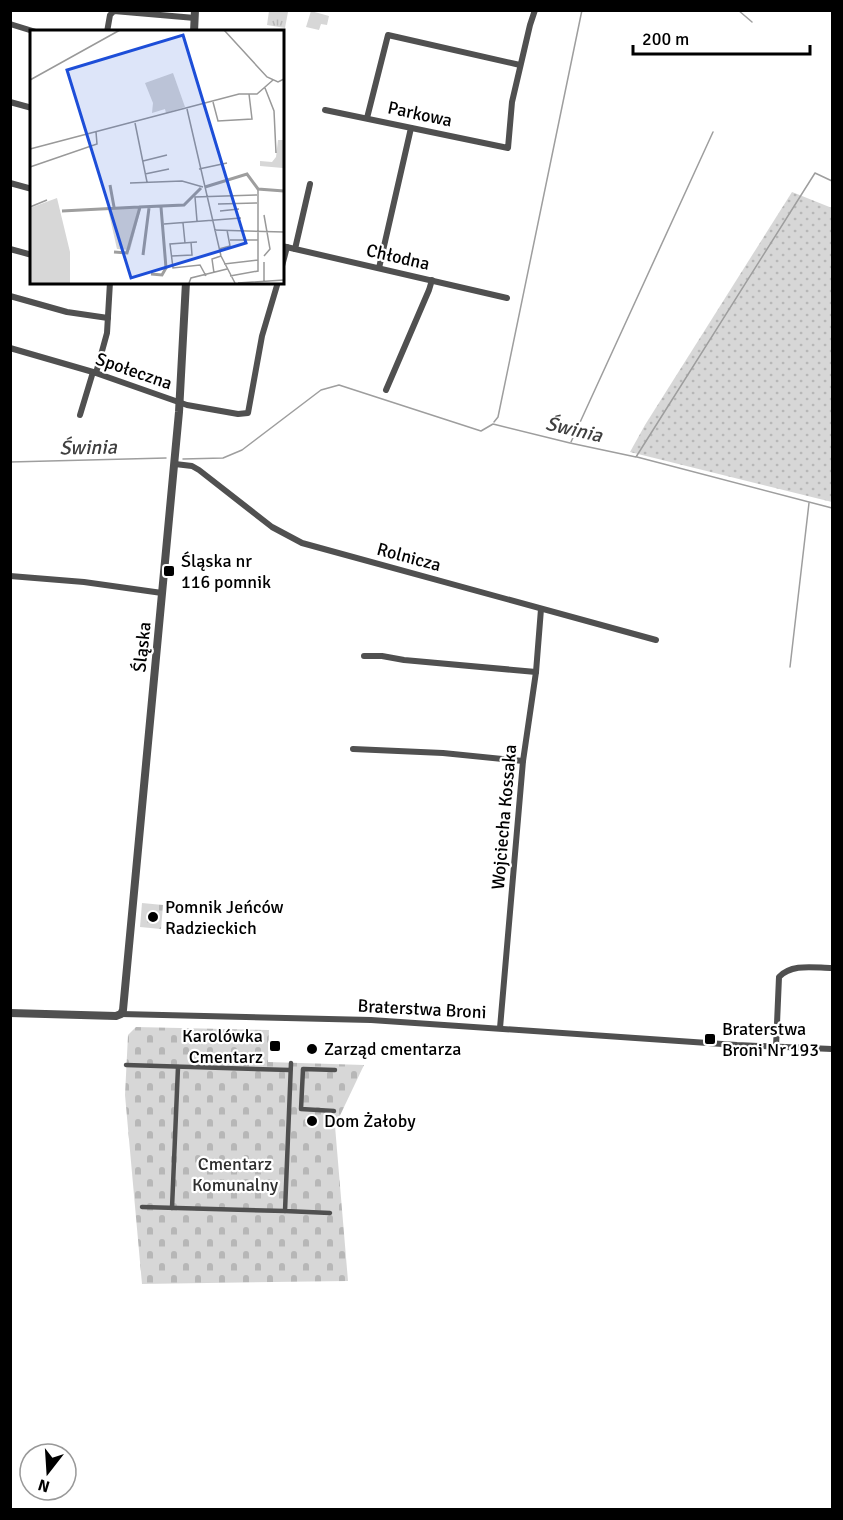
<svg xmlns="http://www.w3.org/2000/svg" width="843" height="1520" font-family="Signika,sans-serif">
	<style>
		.grass { fill: url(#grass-dots) }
		.cemetery { fill: url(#cemetery-stones) }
		.park { fill: url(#park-tufts) }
		.pitch { fill: #d7d7d7 }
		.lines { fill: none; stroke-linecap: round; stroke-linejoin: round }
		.stream { stroke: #9e9e9e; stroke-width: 1.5 }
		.pedestrian { stroke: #505050; stroke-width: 4.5 }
		.minor { stroke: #505050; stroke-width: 6 }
		.tertiary { stroke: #505050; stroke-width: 8 }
		.poi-dot { fill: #000; stroke: #fff; stroke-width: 2 }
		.labels { text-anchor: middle; stroke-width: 4.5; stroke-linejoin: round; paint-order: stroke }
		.street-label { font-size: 18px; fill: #000; stroke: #fff }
		.poi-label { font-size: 18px; fill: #000; stroke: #fff; text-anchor: start }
		.park-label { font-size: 18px; fill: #2e2e2e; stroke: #fff }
		.water-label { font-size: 20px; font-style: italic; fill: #3f3f3f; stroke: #fff }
		.inset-river { fill: none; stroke: #9e9e9e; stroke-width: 3 }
		.inset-road { fill: none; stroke: #999; stroke-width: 1.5 }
		.view { fill: #1d4ed8; fill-opacity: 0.15; stroke: #1d4ed8; stroke-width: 3 }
		.inset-edge { fill: none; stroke: #000; stroke-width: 3 }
	</style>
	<defs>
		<pattern id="grass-dots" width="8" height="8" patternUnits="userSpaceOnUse" patternTransform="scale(1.5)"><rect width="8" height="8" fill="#d7d7d7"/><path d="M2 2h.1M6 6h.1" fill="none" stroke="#b7b7b7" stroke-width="1.8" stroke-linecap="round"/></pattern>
		<pattern id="cemetery-stones" width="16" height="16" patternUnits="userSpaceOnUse" patternTransform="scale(1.5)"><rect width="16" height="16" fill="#d7d7d7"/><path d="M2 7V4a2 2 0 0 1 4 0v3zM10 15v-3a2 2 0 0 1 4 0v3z" fill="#b7b7b7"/></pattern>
		<pattern id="park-tufts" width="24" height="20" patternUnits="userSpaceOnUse" patternTransform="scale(1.5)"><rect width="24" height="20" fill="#d7d7d7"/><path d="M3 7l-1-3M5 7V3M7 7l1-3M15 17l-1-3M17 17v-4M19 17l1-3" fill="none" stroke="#b7b7b7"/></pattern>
	</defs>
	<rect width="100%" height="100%" fill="#fff"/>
	<!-- grass -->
	<polygon class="grass" points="792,192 832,208 832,502 630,452 645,425"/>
	<!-- cemetery -->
	<g class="cemetery">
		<polygon points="142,903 163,905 161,929 140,927"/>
		<polygon points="136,1027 269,1030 268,1062 364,1065 335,1126 348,1281 142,1284 125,1095 128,1035"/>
	</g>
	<!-- park -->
	<polygon class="park" points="269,11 288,12 285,28 267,25"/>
	<!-- pitch -->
	<polygon class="pitch" points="311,11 329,16 327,25 321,24 319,30 306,27"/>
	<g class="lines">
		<!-- stream -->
		<g class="stream">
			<polyline points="738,10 752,22"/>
			<polyline points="494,422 498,417 582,10"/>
			<polyline points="571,442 713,132"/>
			<polyline points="637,457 832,508"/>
			<polyline points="183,459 223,458 242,450 321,390 339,385 481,431 493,424 570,443 636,457 815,173 832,181"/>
			<polyline points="10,462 166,458"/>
			<polyline points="790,667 809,503"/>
		</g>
		<!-- pedestrian -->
		<g class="pedestrian">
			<polyline points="291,1063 285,1211 330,1213"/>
			<polyline points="126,1065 290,1070"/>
			<polyline points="334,1111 301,1109 303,1069 335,1070"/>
			<polyline points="142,1207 285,1211"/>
			<polyline points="172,1208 178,1067"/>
		</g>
		<!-- minor -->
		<g class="minor">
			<polyline points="10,24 36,32"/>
			<polyline points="107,32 110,15 114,11 195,18"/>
			<polyline points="10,102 32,108"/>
			<polyline points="325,110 508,148 512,102 530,25 535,10"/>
			<polyline points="367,118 388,35 520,65"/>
			<polyline points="10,183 32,189"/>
			<polyline points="282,246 507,298"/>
			<polyline points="10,249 32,255"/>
			<polyline points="295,249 310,184"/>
			<polyline points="282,266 287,247"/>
			<polyline points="379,268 411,128"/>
			<polyline points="10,296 67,312 108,318"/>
			<polyline points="10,348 93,372 187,405 238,414 248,413 262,336 278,282"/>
			<polyline points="96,373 107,333 110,282"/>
			<polyline points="386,390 429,290 432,280"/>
			<polyline points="80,415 93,372"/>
			<polyline points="175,464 192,466 199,470 272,527 302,543 656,640"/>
			<polyline points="10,576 84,582 162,593"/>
			<polyline points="364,656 382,656 404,660 536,672"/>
			<polyline points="353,749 443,753 523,761"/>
			<polyline points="121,1014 371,1020 737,1045 832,1049"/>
			<polyline points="500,1028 523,761 536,672 541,609"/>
			<path d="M 776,1047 L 779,977 C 792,963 815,968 832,968"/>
		</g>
		<!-- tertiary -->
		<g class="tertiary">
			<polyline points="194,32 195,10"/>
			<polyline points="10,1013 116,1016 121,1014 123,1010 179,412 186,282"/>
		</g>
	</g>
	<!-- markers -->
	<g class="poi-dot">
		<rect x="163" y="565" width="12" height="12" rx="3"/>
		<circle cx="153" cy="917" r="6"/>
		<rect x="704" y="1033" width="12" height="12" rx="3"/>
		<rect x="269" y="1040" width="12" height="12" rx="3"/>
		<circle cx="312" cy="1049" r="6"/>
		<circle cx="312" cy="1121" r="6"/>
	</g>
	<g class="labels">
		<!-- street labels -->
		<g class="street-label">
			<text transform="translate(420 114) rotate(12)" y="6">Parkowa</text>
			<text transform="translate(398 257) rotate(13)" y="6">Chłodna</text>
			<text transform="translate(134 371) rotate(19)" y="6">Społeczna</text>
			<text transform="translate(409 557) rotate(15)" y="6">Rolnicza</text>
			<text transform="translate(142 647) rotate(-84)" y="6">Śląska</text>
			<text transform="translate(504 817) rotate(-85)" y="6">Wojciecha Kossaka</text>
			<text transform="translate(422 1009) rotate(3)" y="6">Braterstwa Broni</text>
		</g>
		<!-- poi labels -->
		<g class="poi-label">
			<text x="181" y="567">Śląska nr<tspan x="181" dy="21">116 pomnik</tspan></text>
			<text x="165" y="913">Pomnik Jeńców<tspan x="165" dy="21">Radzieckich</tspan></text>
			<text x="722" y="1035">Braterstwa<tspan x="722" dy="21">Broni Nr 193</tspan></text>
			<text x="263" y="1042" text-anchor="end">Karolówka<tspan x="263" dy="21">Cmentarz</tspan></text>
			<text x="324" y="1055">Zarząd cmentarza</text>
			<text x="324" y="1127">Dom Żałoby</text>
		</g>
		<!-- park labels -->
		<g class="park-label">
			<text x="235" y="1170">Cmentarz<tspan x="235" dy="21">Komunalny</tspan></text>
		</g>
		<!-- water labels -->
		<g class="water-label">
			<text transform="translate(574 429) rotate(13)" y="7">Świnia</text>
			<text transform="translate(88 447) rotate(-1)" y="7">Świnia</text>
		</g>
	</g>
	<!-- overview -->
	<g transform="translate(30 30)">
		<rect width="254" height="254" fill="#fff"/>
		<path d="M 248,110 L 253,110 L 253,138 L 230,136 L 230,131 L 242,132 L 246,127 ZM 27,168 L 40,222 L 40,253 L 0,253 L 0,178 ZM 111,178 L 100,220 L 87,219 L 78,179 Z" fill="#d7d7d7"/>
		<path d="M 143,43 L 155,77 L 136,83 L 135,79 L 122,83 L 123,73 L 115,53 Z" fill="#d7d7d7"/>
		<path class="inset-river" d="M 80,155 L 84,177M 175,157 L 217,144 L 228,159 L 254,161M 32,181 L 109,177M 84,222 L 97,223 L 110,177 L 154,175 L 171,158M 113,225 L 119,178M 121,244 L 132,245 L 136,238 L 131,177"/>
		<path class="inset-road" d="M 194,0 L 237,47 L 248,52 L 254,49M 0,50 L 90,0M 235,58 L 244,81 L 246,123M 183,72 L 188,91 L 222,89 L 219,64M 157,79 L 191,226 L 205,253M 105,93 L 117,152M 0,119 L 209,64 L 227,64 L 243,50M 113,131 L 137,125M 0,137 L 67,114 L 66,102M 169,139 L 197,133M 115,144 L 139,139M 100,153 L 152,151 L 173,157M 188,174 L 227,173M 0,177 L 17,170M 190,181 L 209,179M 234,185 L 240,219 L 234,226M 167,191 L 165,167 L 227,165M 153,193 L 155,213M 134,194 L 211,188M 184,200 L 254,202M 200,210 L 228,210M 167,212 L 140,214 L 143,238 L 170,235 L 176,246M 189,219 L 200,216 L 197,200M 142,226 L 162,225 L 161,212M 234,232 L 234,252M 194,234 L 228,230M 184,243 L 182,229 L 191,226M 200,246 L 228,241 L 228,160M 159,253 L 161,248 L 197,239M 208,253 L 254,250"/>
		<path class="view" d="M 153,5 L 216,213 L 101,248 L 37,40 Z"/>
		<rect width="254" height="254" class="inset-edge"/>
	</g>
	<!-- border -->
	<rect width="843" height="1520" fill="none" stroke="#000000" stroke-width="24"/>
	<!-- north arrow -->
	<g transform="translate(48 1472) rotate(197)"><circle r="28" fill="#ffffff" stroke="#999999" stroke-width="1.5"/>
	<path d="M0-4.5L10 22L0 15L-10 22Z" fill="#000000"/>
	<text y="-9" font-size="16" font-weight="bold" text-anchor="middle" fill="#000000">N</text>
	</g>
	<!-- scale -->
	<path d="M633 45v9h177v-9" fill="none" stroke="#000000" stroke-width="3"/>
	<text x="642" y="45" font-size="18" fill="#000000" stroke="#ffffff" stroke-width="4.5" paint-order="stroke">200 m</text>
</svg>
